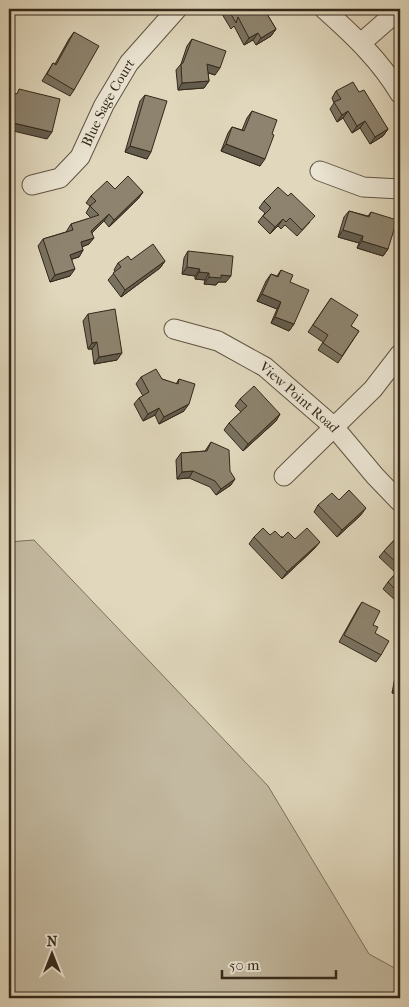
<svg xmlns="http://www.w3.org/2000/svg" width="409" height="1007" font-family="'IM FELL French Canon',serif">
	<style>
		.green { fill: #c3b9a0; stroke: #7c705d }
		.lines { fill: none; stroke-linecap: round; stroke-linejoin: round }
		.minor-casing { stroke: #5f5442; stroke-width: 21 }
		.minor { stroke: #ebe5d3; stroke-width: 19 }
		.wall { fill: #79715f; stroke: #34281a }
		.shaded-wall { fill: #635c4d; stroke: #34281a }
		.building { fill: #8d836e; stroke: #34281a }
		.labels { text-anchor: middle; stroke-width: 4.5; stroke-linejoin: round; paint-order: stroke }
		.street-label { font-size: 14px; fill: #34281a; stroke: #ebe5d3 }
	</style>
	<rect width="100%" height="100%" fill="#e0d7bc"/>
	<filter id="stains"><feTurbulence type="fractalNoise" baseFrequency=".004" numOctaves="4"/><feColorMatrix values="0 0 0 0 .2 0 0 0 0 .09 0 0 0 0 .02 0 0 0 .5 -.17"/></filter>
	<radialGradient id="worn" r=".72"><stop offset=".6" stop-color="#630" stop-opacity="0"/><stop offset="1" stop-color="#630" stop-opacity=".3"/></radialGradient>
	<!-- green -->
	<polygon class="green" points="34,540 268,786 369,954 400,971 400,998 9,998 9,542"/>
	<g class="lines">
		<!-- minor casing -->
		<g class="minor-casing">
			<g id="minor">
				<path d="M 324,9 C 353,35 380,60 400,94"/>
				<polyline points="361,43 400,9"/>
				<polyline points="320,171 363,187 400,189"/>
				<path id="s1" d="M 32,185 L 60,178 L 80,157 L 104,105 L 129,63 L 177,9"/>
				<path id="s2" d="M 174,329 L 218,341 L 265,367 L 334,427 L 375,476 L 400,502"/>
				<polyline points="284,476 373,389 400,354"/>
			</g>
		</g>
		<!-- minor -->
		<use href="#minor" class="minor"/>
	</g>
	<!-- wall -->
	<g class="wall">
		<polygon points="219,9 264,9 276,29 271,36 256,45 253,40 244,45 234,26 231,29"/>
		<polygon points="74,32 74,90 70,96 42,81 53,63 55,64 69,39"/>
		<polygon points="192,39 215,75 208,73 209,81 204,88 178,90 176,70 181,64 187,46"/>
		<polygon points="336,91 359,92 388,129 383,136 370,144 360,128 352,133 343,118 337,122 330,109 334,103 332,98"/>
		<polygon points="145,95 147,159 125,152 140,101"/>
		<polygon points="252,111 272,134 260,166 221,151 228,133 232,127 242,130 247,118"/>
		<polygon points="115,189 143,192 138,199 109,227 104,221 92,233 89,244 82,247 83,250 79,257 72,259 70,276 50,282 38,246 43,239 66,232 71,224 91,218 86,213 90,206 86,203 91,196"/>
		<polygon points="264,201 310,222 297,236 285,225 281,229 278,226 270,234 258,222 265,213 259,208"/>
		<polygon points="349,211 368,216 371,212 388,249 383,256 357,248 359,243 338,237 344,217"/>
		<polygon points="188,251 226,282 218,282 216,285 204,284 205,280 195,279 195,276 182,274 184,258"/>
		<polygon points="131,260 165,261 160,268 121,297 108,280 115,272 114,270 118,263"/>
		<polygon points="281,270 290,282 294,324 289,331 271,323 277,309 257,301 266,281 271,274 277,276"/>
		<polygon points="331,298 351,326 359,331 338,363 318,350 323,342 308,332"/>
		<polygon points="88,314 117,360 94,364 92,349 88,349 83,321"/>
		<polygon points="141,377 162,379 176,384 179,379 184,411 159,424 155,415 143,421 134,404 139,398 143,396 136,384"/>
		<polygon points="400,397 400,409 395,404"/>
		<polygon points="240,399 280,414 276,421 243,451 224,430 229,423 241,412 235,406"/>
		<polygon points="211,442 231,485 216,495 210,487 189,478 177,479 176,460 181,453 205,451"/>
		<polygon points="339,500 361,515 337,537 314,512 318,505"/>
		<polygon points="400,534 400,594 395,600 383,589 388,582 396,573 379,557 384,551"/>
		<polygon points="270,535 295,539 315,548 282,579 249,544 254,537"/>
		<polygon points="362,602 373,625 381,655 376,662 339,642 358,608"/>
		<polygon points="400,662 400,694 392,693 397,667"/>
	</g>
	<!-- shaded-wall -->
	<g class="shaded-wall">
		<polygon points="276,29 271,36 256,45 261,38"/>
		<polygon points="258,33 253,40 244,45 249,38"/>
		<polygon points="207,64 220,68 215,75 203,71"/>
		<polygon points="209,81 204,88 178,90 182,83"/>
		<polygon points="348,111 343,118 337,122 342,115"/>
		<polygon points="365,121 360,128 352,133 357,126"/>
		<polygon points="9,122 52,132 47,139 9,130"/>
		<polygon points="388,129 383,136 370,144 375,137"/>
		<polygon points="226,144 265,159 260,166 221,151"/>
		<polygon points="130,146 151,152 147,159 125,152"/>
		<polygon points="143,192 138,199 109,227 114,220"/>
		<polygon points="109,214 104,221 87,238 91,231"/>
		<polygon points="283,219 278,226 270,234 275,227"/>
		<polygon points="343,230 363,236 359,243 338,237"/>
		<polygon points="94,238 89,244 76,249 81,242"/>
		<polygon points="362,241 388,249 383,256 357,248"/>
		<polygon points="83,250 79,257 66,261 70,255"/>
		<polygon points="165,261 160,268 121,297 125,290"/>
		<polygon points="187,267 200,269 195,276 182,274"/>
		<polygon points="75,269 70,276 50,282 55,275"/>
		<polygon points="199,272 209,273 205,280 195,279"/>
		<polygon points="221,275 231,276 226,282 218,282 216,285 204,284 209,277"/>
		<polygon points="262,294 281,302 277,309 257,301"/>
		<polygon points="275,317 294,324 289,331 271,323"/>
		<polygon points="97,342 92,349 88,349 92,343"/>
		<polygon points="122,353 117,360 94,364 99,357"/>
		<polygon points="189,404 184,411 159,424 164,417"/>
		<polygon points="159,408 155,415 143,421 148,414"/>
		<polygon points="280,414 276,421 243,451 248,444"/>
		<polygon points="193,471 189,478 177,479 182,472"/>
		<polygon points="235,479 231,485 216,495 221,489"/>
		<polygon points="366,508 361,515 337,537 342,530"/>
		<polygon points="320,542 315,548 282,579 287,572"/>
		<polygon points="397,686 400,686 400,694 392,693"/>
	</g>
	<!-- building -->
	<g class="building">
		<polygon points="228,9 264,9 276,29 261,38 258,33 249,38 238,17 236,23"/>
		<polygon points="74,32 99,46 74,90 47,74 53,63 56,65"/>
		<polygon points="192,39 226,51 220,68 207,64 209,81 182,83 181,64 183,63"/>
		<polygon points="353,82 359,92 364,90 388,129 375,137 365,121 357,126 348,111 342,115 334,102 341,99 336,91"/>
		<polygon points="19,89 60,99 52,132 9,122 9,92 17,94"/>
		<polygon points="145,95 167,101 151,152 130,146"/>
		<polygon points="252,111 277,120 272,134 274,135 265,159 226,144 232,127 244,131"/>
		<polygon points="128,176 143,192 114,220 109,214 91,231 94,238 81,242 83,250 70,255 75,269 55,275 43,239 73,230 71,224 99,215 90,206 96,201 91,196 107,181 115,189"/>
		<polygon points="278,187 288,196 291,193 315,216 302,230 290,218 286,222 283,219 275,227 263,216 271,208 264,201"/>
		<polygon points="349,211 369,217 371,212 397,220 388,249 362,241 363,236 343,230"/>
		<polygon points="9,235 13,240 9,244"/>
		<polygon points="153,244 165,261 125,290 113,273 121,267 118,263 128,256 131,260"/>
		<polygon points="188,251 233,256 231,276 221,275 221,278 209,277 209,273 199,272 200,269 187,267"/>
		<polygon points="281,270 293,275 290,282 309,290 294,324 275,317 281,302 262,294 271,274 278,277"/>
		<polygon points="331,298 358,315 351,326 359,331 342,356 323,343 328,335 313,325"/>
		<polygon points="115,309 122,353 99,357 97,342 92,343 88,314"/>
		<polygon points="156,369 162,379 178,384 179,379 195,384 189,404 164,417 159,408 148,414 139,398 149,392 141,377"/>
		<polygon points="254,386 280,414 248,444 229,423 247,406 240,399"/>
		<polygon points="211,442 229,450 230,471 235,479 221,489 215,481 193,471 182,472 181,453 207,451"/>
		<polygon points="349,490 366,508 342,530 318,505 332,493 339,500"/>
		<polygon points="263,528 270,535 275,531 282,538 288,532 295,539 307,528 320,542 287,572 254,537"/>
		<polygon points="400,534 400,566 384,551"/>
		<polygon points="400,569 400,593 399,593 388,582"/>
		<polygon points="362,602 380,611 373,625 378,627 375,633 389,641 381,655 344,635"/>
		<polygon points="400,668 400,686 397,686"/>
	</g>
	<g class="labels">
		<!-- street labels -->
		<g class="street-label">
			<text dy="5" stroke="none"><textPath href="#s1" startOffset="119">Blue Sage Court</textPath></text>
			<text dy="5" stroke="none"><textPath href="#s2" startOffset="145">View Point Road</textPath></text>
		</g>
	</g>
	<!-- margin -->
	<rect width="409" height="1007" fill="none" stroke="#e0d7bc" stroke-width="30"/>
	<rect x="10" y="10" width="389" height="987" fill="none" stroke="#34281a" stroke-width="2.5"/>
	<rect x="15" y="15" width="379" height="977" fill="none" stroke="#34281a"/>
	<!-- north arrow -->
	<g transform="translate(52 954)" stroke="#ebe5d3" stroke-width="4" paint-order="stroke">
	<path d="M0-4L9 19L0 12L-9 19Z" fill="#34281a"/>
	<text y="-8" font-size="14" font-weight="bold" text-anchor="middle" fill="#34281a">N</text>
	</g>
	<!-- scale -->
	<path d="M222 970v8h114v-8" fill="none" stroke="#34281a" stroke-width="2.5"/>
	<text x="229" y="970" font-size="15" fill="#34281a" stroke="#ebe5d3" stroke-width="4" paint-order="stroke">50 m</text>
	<rect width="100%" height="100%" filter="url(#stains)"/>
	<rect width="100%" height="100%" fill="url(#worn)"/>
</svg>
